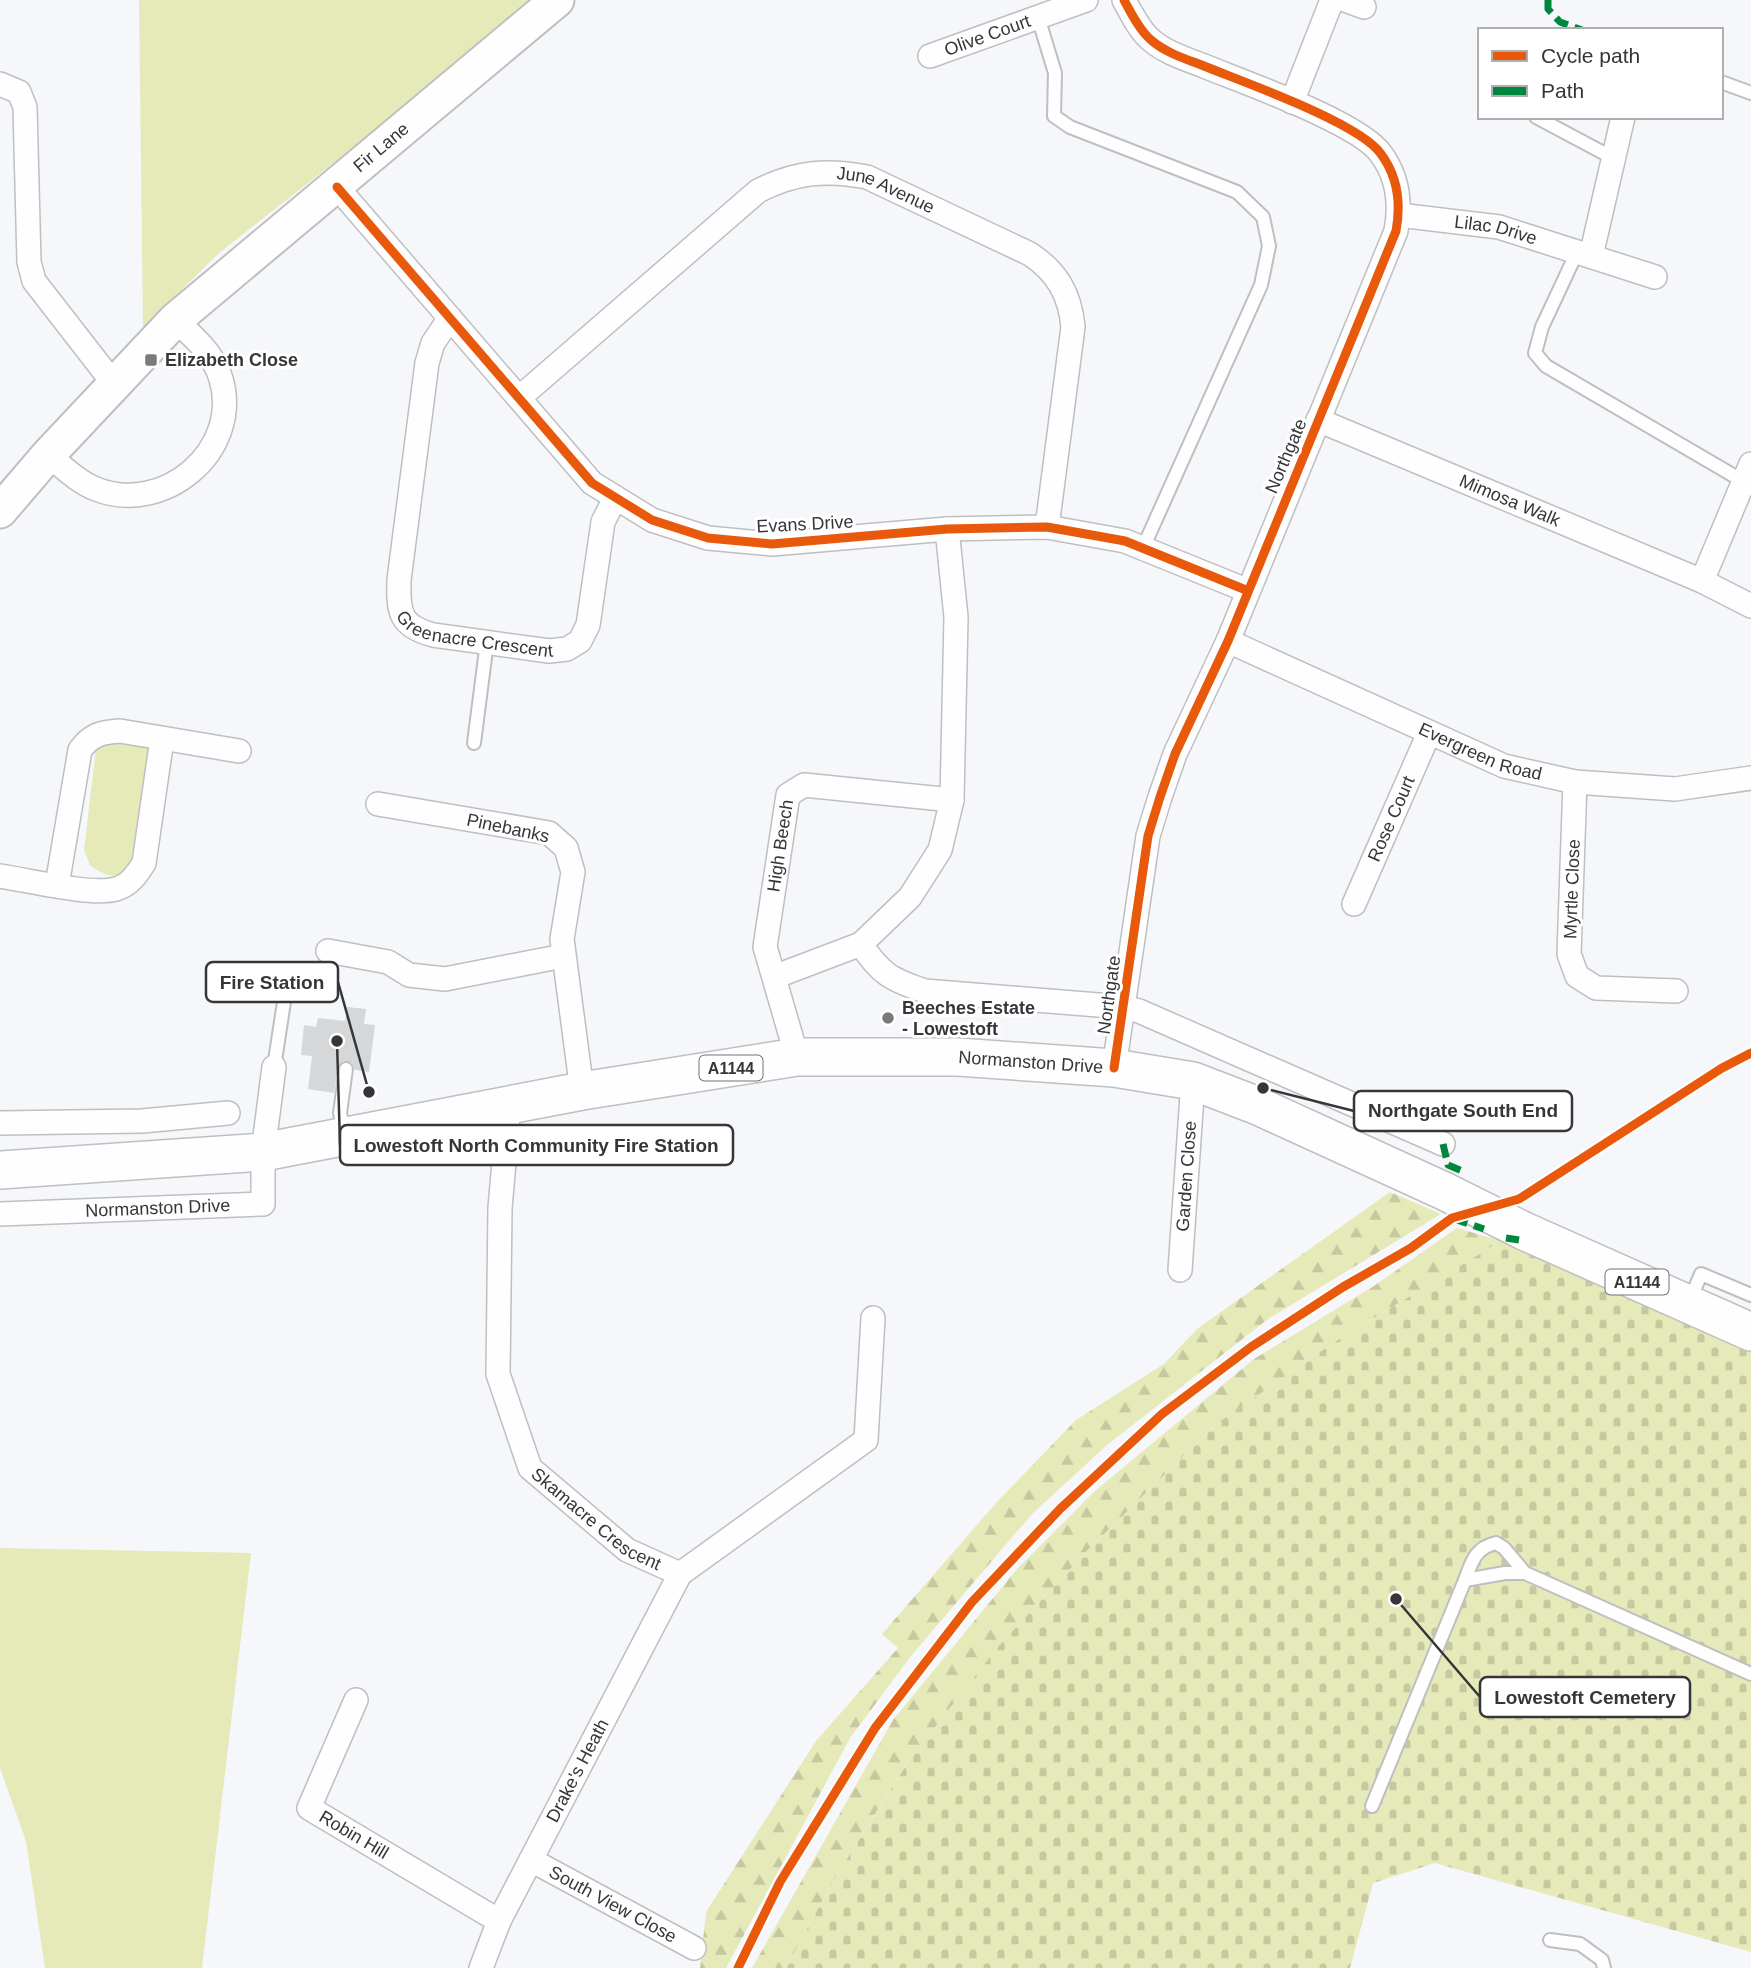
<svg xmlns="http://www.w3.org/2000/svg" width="1751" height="1968" font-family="Helvetica,sans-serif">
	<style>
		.green { fill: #e6e9b8 }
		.forest { fill: url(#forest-firs) }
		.cemetery { fill: url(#cemetery-stones) }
		.building { fill: #d5d7d9 }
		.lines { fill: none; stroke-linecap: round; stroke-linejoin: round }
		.lane-casing { stroke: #bebfc1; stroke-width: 16 }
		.street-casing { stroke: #bebfc1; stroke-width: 26 }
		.secondary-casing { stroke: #bebfc1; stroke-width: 37 }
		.primary-casing { stroke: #bebfc1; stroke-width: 40 }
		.lane { stroke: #fefefe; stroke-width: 12 }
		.street { stroke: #fefefe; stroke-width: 23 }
		.secondary { stroke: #fefefe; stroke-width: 33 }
		.primary { stroke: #fefefe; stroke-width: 37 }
		.quiet { stroke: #00873e; stroke-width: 7; stroke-dasharray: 14 7; stroke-linecap: butt }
		.cycleway-casing { stroke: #fff; stroke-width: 13 }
		.cycleway { stroke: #e8590c; stroke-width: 9 }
		.poi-dot { fill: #787a7c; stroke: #fff; stroke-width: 2.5 }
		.labels { text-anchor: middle; stroke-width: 6; stroke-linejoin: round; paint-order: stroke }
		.shield { fill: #fff; stroke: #727274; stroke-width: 2 }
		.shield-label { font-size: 16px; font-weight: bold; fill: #353638 }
		.street-label { font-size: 18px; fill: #353638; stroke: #fff }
		.poi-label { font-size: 18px; font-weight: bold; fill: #353638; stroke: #fff; text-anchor: start }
		.leader { fill: none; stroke: #353638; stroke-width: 2.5 }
		.callout-dot { fill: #353638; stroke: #fff; stroke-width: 2.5 }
		.callout { fill: #fff; stroke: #353638; stroke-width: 2.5 }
		.callout-label { font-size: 19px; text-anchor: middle; font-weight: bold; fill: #353638 }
	</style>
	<defs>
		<pattern id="forest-firs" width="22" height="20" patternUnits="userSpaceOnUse" patternTransform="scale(1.75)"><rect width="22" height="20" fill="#e6e9b8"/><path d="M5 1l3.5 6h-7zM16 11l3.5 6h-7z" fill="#c6c89f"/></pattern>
		<pattern id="cemetery-stones" width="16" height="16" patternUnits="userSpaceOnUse" patternTransform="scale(1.75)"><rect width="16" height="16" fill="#e6e9b8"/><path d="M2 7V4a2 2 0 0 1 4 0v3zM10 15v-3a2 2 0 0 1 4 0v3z" fill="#c6c89f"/></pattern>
	</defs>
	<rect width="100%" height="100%" fill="#f5f7fa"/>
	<!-- green -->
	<g class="green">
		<polygon points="139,0 528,0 456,66 219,253 143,328"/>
		<path d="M 102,742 L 142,742 C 145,746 149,750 150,756 C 153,770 146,790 145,805 C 141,834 137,902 90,865 L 84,850 L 96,749 Z"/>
		<polygon points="0,1548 251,1553 202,1968 45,1968 26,1841 0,1768"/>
	</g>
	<!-- forest -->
	<g class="forest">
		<polygon points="1390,1192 1441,1214 1268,1319 1107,1445 1031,1515 911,1656 850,1738 726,1968 700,1968 706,1912 816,1741 898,1648 882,1634 997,1502 1076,1420 1164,1364 1197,1329"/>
		<polygon points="1457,1228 1501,1241 1333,1343 1215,1425 1087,1551 997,1648 907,1763 833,1881 786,1968 752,1968 893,1720 1017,1569 1095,1491 1254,1359 1374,1286"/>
	</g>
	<!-- cemetery -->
	<polygon class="cemetery" points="1501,1241 1751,1349 1751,1952 1435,1863 1373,1883 1350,1968 786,1968 833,1881 910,1759 997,1648 1087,1551 1215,1425 1333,1343"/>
	<!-- building -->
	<polygon class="building" points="347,1007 366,1009 364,1024 375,1025 369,1072 355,1070 352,1063 343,1061 338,1067 334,1093 308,1089 312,1056 301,1055 304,1025 316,1027 318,1018 345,1021"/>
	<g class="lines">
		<!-- lane casing -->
		<g class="lane-casing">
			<g id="lane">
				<polyline points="1038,17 1055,73 1054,116 1070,127 1237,192 1263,217 1269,246 1261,285 1143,548"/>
				<polyline points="1721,82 1751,93"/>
				<polyline points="1536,117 1613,158"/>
				<polyline points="1577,252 1542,327 1535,353 1546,366 1748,484"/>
				<polyline points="474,743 487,642"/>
				<polyline points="274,1067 288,976"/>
				<polyline points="344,1132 340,1113 346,1069"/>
				<polyline points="1689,1302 1701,1274 1751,1295"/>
				<path d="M 1465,1580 C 1472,1561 1475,1548 1496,1543 L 1504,1548 L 1525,1573"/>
				<polyline points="1372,1806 1465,1580 1505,1573 1525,1573 1751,1674"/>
				<polyline points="1550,1940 1580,1944 1602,1960 1604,1968"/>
			</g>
		</g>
		<!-- street casing -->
		<g class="street-casing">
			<g id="street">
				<polyline points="1345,0 1364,7"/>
				<path id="s1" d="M 930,56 L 1086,0"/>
				<polyline points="0,84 19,92 25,107 29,262 34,281 114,384"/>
				<polyline points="1292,102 1332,0"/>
				<polyline points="337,187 592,483 652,520 708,538 772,544 947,529 1047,527 1125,541 1246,590"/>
				<path id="s2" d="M 1399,215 L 1499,227 L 1655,277"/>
				<polyline points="1591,256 1623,117"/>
				<path id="s3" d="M 450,318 L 433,343 L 427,363 L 399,580 C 398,613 400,626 433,635 L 549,651 L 567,649 L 580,641 L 588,625 L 603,522 L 615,498"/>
				<path id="s4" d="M 519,398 L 758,191 C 795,172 826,169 867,177 L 1030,254 C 1057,272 1070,294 1073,327 L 1047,527"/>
				<path id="s5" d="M 1318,420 L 1702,581 L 1751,606"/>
				<path d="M 48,455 C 63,467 78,482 96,489 C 163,516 242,451 221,379 C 214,354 194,337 175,320"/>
				<polyline points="1702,581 1751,464"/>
				<path id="s6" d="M 1228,641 L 1504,766 L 1575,782 L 1675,789 L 1751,778"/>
				<polyline points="1575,782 1569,954 1577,976 1596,988 1676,991"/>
				<polyline points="378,804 549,833 566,848 573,872 562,939 582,1091"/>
				<path d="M 0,876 C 28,880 91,896 116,889 C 130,885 137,874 144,863 L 162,739"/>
				<path d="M 57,885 L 80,750 C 91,735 101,732 120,731 L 239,751"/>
				<path id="s7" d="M 1354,904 L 1429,733"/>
				<path d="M 861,944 C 880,974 892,980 925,991 L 1123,1007 L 1139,1011 L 1443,1144"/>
				<polyline points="328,951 388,962 409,975 445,979 563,956"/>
				<polyline points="774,977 861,944 910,897 940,850 952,800 956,617 947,529"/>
				<path id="s8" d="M 797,1057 L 765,947 L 788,795 L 804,785 L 952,800"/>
				<path d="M 1114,1068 L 1148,836 L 1160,797 L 1175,754 L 1228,641 L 1396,231 C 1401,204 1398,177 1381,154 C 1360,123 1243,82 1204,66 C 1186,59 1166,53 1151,40 C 1140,31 1131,13 1124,0"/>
				<path id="s9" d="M 509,1105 L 500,1208 L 498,1374 L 530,1468 L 627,1550 L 680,1574 L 866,1440 L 873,1318"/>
				<polyline points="0,1123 142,1121 228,1113"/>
				<polyline points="1408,1128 1419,1103"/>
				<path id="s10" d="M 0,1214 L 263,1204 L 263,1152 L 274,1067"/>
				<path id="s11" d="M 1180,1270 L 1193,1081"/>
				<path id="s12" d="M 356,1700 L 309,1808 L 499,1921"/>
				<path id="s13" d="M 531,1860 L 694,1948"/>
				<path id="s14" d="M 481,1968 L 499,1921 L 680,1574"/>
			</g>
		</g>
		<!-- secondary casing -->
		<g class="secondary-casing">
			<g id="secondary">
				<path id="s15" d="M 0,511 L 48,455 L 175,320 L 557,0"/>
			</g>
		</g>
		<!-- primary casing -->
		<g class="primary-casing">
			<g id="primary">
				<path id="s16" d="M 0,1170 L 263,1152 L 582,1091 L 797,1057 L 958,1057 L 1114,1068 L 1193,1081 L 1258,1106 L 1444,1191 L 1524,1231 L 1751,1332"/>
			</g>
		</g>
		<!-- lane -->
		<use href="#lane" class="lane"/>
		<!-- street -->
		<use href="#street" class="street"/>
		<!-- secondary -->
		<use href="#secondary" class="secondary"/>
		<!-- primary -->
		<use href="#primary" class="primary"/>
		<!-- quiet -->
		<g class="quiet">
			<polyline points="1548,0 1548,9 1560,22 1582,30"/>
			<polyline points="1443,1144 1448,1165 1462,1171"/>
			<polyline points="1454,1219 1484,1229"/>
			<polyline points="1506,1238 1519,1240"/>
		</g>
		<!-- cycleway casing -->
		<g class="cycleway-casing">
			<g id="cycleway">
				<polyline points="337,187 592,483 652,520 708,538 772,544 947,529 1047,527 1125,541 1246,590"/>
				<path d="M 1114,1068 L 1148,836 L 1160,797 L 1175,754 L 1228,641 L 1396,231 C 1401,204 1398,177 1381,154 C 1360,123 1243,82 1204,66 C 1186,59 1166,53 1151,40 C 1140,31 1131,13 1124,0"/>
				<polyline points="738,1968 780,1882 875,1728 972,1602 1060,1509 1162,1414 1251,1347 1343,1287 1411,1248 1452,1218 1519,1199 1722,1068 1751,1053"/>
			</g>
		</g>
		<!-- cycleway -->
		<use href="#cycleway" class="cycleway"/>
	</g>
	<!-- markers -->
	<g class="poi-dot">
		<rect x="144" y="353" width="14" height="14" rx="3.5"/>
		<circle cx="888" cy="1018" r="7"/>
	</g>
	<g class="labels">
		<!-- shield labels -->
		<g class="shield">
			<rect x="699.5" y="1055.5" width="63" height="25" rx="5"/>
			<rect x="1605.5" y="1269.5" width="63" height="25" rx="5"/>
		</g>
		<g class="shield-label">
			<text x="731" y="1074">A1144</text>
			<text x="1637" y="1288">A1144</text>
		</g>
		<!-- street labels -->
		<g class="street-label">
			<text dy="6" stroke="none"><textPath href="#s1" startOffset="61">Olive Court</textPath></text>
			<text dy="6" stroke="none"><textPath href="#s15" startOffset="528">Fir Lane</textPath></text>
			<text dy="6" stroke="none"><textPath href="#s4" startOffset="450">June Avenue</textPath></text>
			<text dy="6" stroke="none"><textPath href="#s2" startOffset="98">Lilac Drive</textPath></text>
			<text transform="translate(1286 456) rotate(-67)" y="6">Northgate</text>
			<text dy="6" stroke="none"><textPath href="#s5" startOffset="208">Mimosa Walk</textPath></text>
			<text transform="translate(805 524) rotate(-3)" y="6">Evans Drive</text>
			<text dy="6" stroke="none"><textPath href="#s3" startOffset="383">Greenacre Crescent</textPath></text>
			<text dy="6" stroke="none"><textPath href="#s6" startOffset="276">Evergreen Road</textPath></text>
			<text dy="6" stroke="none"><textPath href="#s7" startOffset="93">Rose Court</textPath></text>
			<text transform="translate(508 828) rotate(12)" y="6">Pinebanks</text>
			<text dy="6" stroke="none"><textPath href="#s8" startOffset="217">High Beech</textPath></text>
			<text transform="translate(1572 889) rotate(-88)" y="6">Myrtle Close</text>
			<text transform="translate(1109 995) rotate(-82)" y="6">Northgate</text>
			<text dy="6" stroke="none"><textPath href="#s16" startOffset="1040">Normanston Drive</textPath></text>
			<text dy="6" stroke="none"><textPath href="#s11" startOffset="94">Garden Close</textPath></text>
			<text dy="6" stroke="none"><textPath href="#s10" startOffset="158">Normanston Drive</textPath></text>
			<text dy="6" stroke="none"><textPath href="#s9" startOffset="453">Skamacre Crescent</textPath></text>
			<text dy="6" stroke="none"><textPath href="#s14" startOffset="220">Drake's Heath</textPath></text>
			<text dy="6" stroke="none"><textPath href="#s12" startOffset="170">Robin Hill</textPath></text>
			<text dy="6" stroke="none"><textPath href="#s13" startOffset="93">South View Close</textPath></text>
		</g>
		<!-- poi labels -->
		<g class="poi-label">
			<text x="165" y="366">Elizabeth Close</text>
			<text x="902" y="1014">Beeches Estate<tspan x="902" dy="21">- Lowestoft</tspan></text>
		</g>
	</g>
	<!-- callouts -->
	<path class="leader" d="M369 1092L338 982M1263 1088L1354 1111M337 1041L340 1145M1396 1599L1480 1697"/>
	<g class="callout-dot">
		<circle cx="369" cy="1092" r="7"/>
		<circle cx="1263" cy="1088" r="7"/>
		<circle cx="337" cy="1041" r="7"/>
		<circle cx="1396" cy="1599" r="7"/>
	</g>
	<g class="callout">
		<rect x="206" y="962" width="132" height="40" rx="7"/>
		<rect x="1354" y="1091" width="218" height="40" rx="7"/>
		<rect x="340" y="1125" width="393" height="40" rx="7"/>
		<rect x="1480" y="1677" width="210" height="40" rx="7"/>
	</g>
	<g class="callout-label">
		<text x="272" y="989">Fire Station</text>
		<text x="1463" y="1117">Northgate South End</text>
		<text x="536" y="1152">Lowestoft North Community Fire Station</text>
		<text x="1585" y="1704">Lowestoft Cemetery</text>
	</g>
	<!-- legend -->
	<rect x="1478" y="28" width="245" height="91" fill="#ffffff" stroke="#aeafaf" stroke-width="2"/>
	<rect x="1492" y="51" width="35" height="10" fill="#e8590c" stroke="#aeafaf" stroke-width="2"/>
	<text x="1541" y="63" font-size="21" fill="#353638">Cycle path</text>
	<rect x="1492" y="86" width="35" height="10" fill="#00873e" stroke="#aeafaf" stroke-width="2"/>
	<text x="1541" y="98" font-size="21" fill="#353638">Path</text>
</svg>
